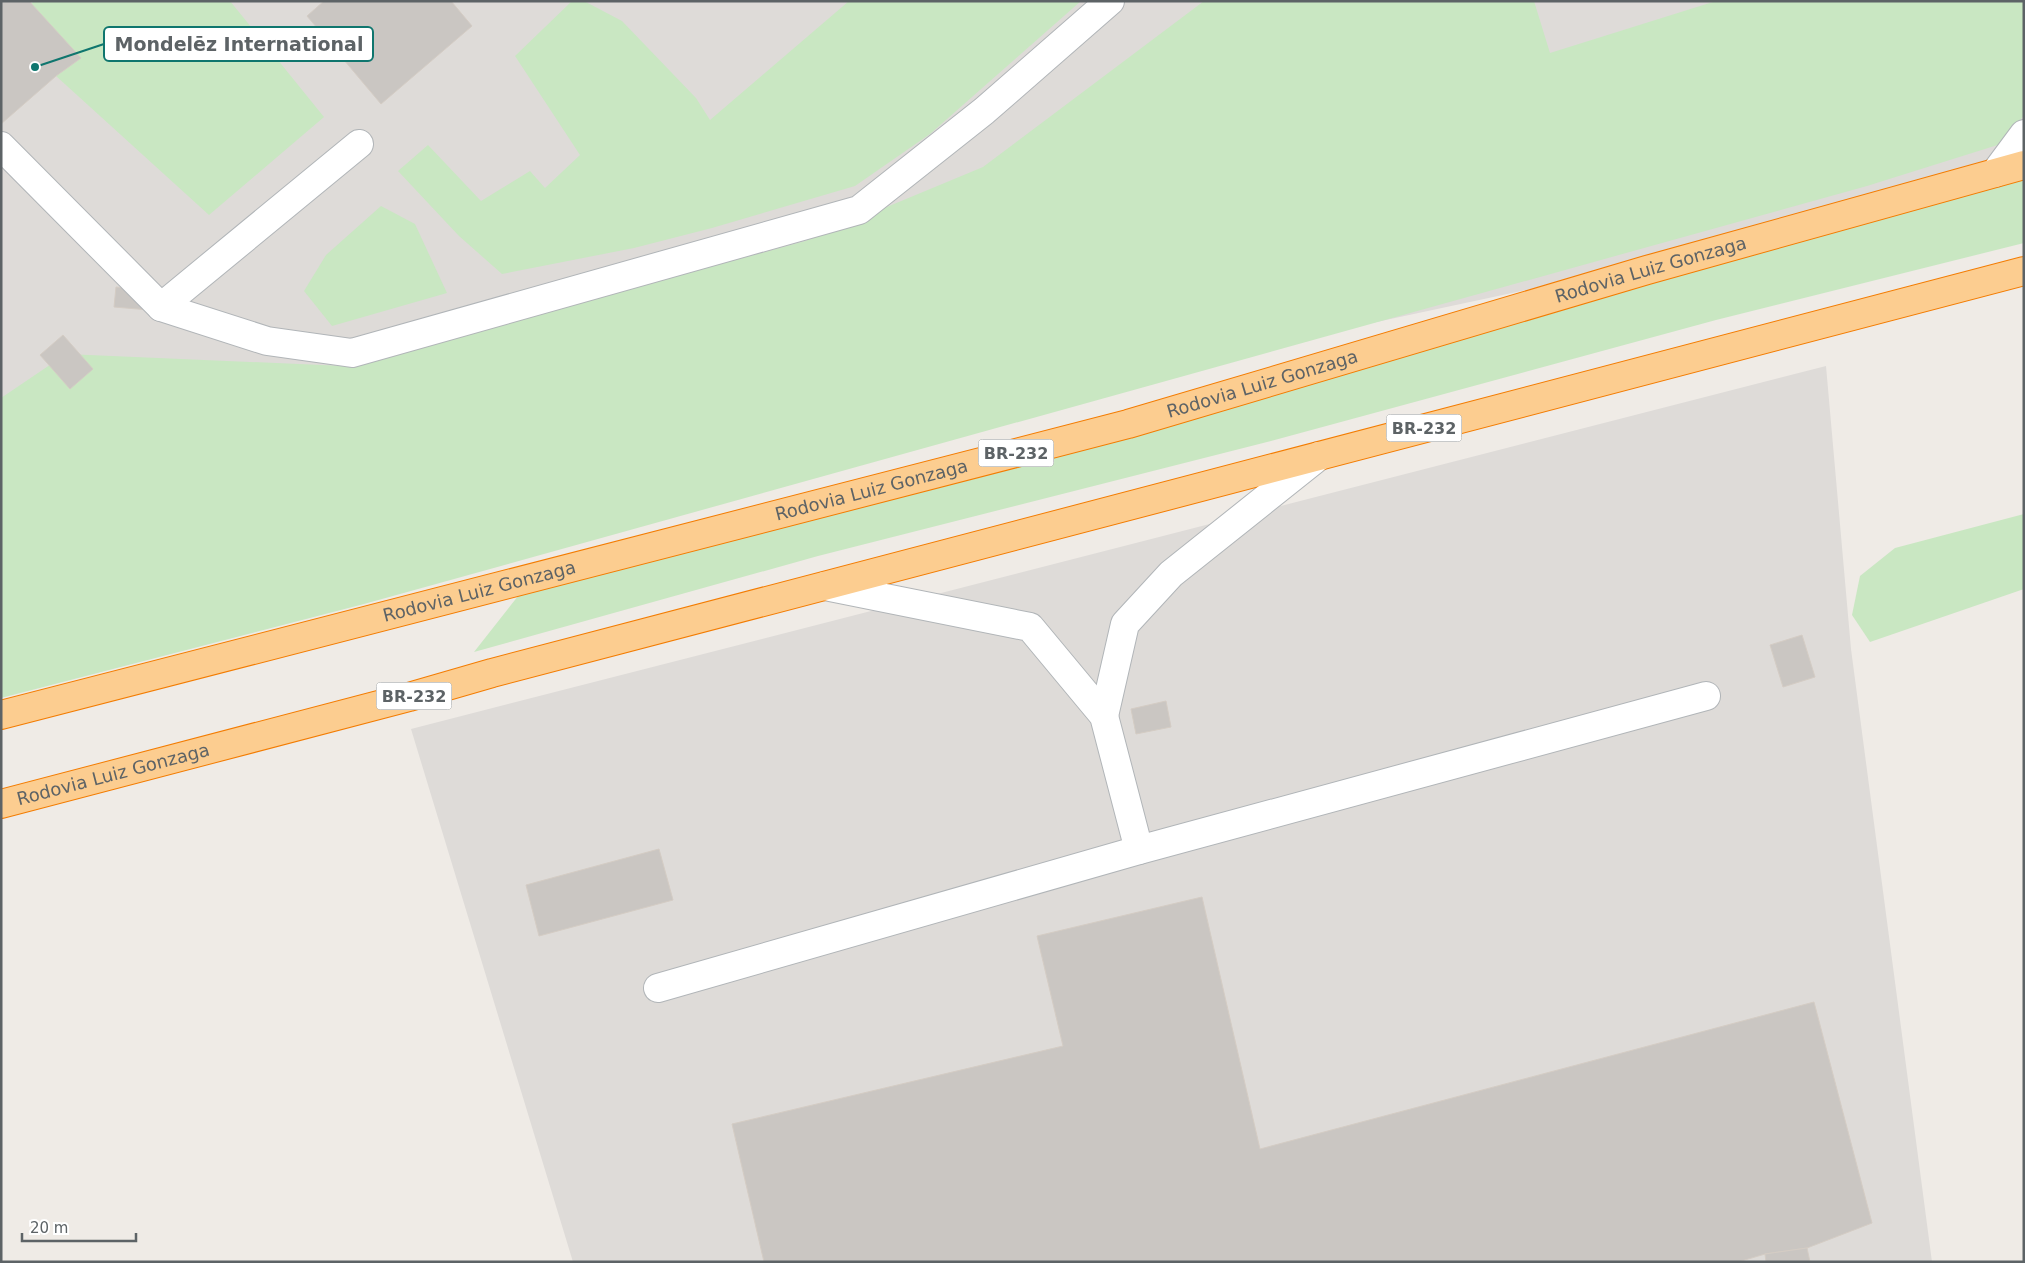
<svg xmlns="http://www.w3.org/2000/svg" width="2025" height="1263" font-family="'DejaVu Sans',sans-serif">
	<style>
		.industrial { fill: #dedbd8 }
		.green { fill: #c9e7c2 }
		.building { fill: #cac6c2; stroke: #d4ccc4 }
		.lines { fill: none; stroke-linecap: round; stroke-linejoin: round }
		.minor-casing { stroke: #b1b5b8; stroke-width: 30 }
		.highway-casing { stroke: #f37c02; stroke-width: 30 }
		.minor { stroke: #fff; stroke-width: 28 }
		.highway { stroke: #fccd90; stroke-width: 28 }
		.labels { text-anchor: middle; stroke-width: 4; stroke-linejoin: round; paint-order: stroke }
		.shield { fill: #fff; stroke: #8e9294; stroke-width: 1 }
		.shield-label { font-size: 16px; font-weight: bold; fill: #5d6366 }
		.street-label { font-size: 18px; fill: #5d6366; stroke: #fff }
		.leader { fill: none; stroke: #0f766e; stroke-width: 2 }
		.callout-dot { fill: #0f766e; stroke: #fff; stroke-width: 2 }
		.callout { fill: #fff; stroke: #0f766e; stroke-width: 2 }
		.callout-label { font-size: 19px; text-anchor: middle; font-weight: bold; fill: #5d6366 }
	</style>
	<rect width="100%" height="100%" fill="#efebe6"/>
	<!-- industrial -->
	<g class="industrial">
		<polygon points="1,1 2024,1 2024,165 1657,262 77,600 1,518"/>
		<polygon points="1826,366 1851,649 1932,1262 573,1262 411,729"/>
	</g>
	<!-- green -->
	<g class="green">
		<polygon points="34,1 230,1 324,117 209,215 56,76 81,58 31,4"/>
		<polygon points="572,1 584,1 622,21 696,98 710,120 849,1 1081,1 930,134 855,186 712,228 634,248 502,274 459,236 398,171 428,145 481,201 530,171 545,188 580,155 515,56"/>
		<polygon points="1204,1 1534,1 1550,53 1716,1 2023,1 2024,115 2004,143 1867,186 364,604 1,698 1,398 66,354 344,366 805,241 983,167"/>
		<polygon points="2024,165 2024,243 1716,320 1271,441 818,556 474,652 533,577"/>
		<polygon points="381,206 415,224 447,293 332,326 304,291 326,255"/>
		<polygon points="2024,514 2024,589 1870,642 1852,615 1860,576 1895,548"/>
	</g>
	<!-- building -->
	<g class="building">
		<polygon points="1,1 29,1 81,58 56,76 1,124"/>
		<polygon points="324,1 451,1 472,26 381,104 307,16"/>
		<polygon points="116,287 187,293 185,313 114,307"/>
		<polygon points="63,335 93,369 70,389 40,355"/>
		<polygon points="1802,635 1815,677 1783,687 1770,645"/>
		<polygon points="1166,701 1171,727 1136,734 1131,709"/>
		<polygon points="659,849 673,900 539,936 526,885"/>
		<polygon points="1202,897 1260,1149 1814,1002 1872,1223 1807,1248 1765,1254 1738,1262 764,1262 732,1124 1063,1046 1037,936"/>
		<polygon points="1807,1248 1810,1262 1766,1262 1765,1254"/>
	</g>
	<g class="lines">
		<!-- minor casing -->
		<g class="minor-casing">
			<g id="minor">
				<polyline points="1,146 161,307 267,341 352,353 859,210 984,111 1110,1"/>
				<polyline points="1995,173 2024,134"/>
				<polyline points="161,307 359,144"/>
				<polyline points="825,586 1030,627 1104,716 1139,850"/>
				<polyline points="1104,716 1125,624 1171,574 1319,456"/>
				<polyline points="658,988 1139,850 1706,696"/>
			</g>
		</g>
		<!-- highway casing -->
		<g class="highway-casing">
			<g id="highway">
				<path id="s1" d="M 1,715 L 1128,424 L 1647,270 L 2024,165"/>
				<path id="s2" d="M 1,804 L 409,697 L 492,673 L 2024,271"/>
			</g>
		</g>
		<!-- minor -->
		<use href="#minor" class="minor"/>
		<!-- highway -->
		<use href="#highway" class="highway"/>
	</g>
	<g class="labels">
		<!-- shield labels -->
		<g class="shield">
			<rect x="1386.5" y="414.5" width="75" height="27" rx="4"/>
			<rect x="978.5" y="439.5" width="75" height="27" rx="4"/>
			<rect x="376.5" y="682.5" width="75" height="27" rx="4"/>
		</g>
		<g class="shield-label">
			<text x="1424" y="434">BR-232</text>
			<text x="1016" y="459">BR-232</text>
			<text x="414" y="702">BR-232</text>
		</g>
		<!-- street labels -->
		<g class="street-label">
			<text dy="6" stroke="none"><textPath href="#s1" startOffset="1709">Rodovia Luiz Gonzaga</textPath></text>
			<text dy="6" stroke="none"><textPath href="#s1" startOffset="1304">Rodovia Luiz Gonzaga</textPath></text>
			<text dy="6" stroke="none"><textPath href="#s1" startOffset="899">Rodovia Luiz Gonzaga</textPath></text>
			<text dy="6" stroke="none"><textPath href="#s1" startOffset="494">Rodovia Luiz Gonzaga</textPath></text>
			<text dy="6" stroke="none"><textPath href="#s2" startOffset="116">Rodovia Luiz Gonzaga</textPath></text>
		</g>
	</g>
	<!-- callouts -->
	<path class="leader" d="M35 67L104 44"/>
	<circle class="callout-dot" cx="35" cy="67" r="5"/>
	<rect class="callout" x="104" y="27" width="269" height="34" rx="5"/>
	<g class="callout-label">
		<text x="239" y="51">Mondelēz International</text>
	</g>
	<!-- border -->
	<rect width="2025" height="1263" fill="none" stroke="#5d6366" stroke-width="5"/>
	<!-- scale -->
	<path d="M22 1233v8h114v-8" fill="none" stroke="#5d6366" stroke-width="2.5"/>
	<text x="30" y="1233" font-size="15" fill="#5d6366" stroke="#ffffff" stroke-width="4" paint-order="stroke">20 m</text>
</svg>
